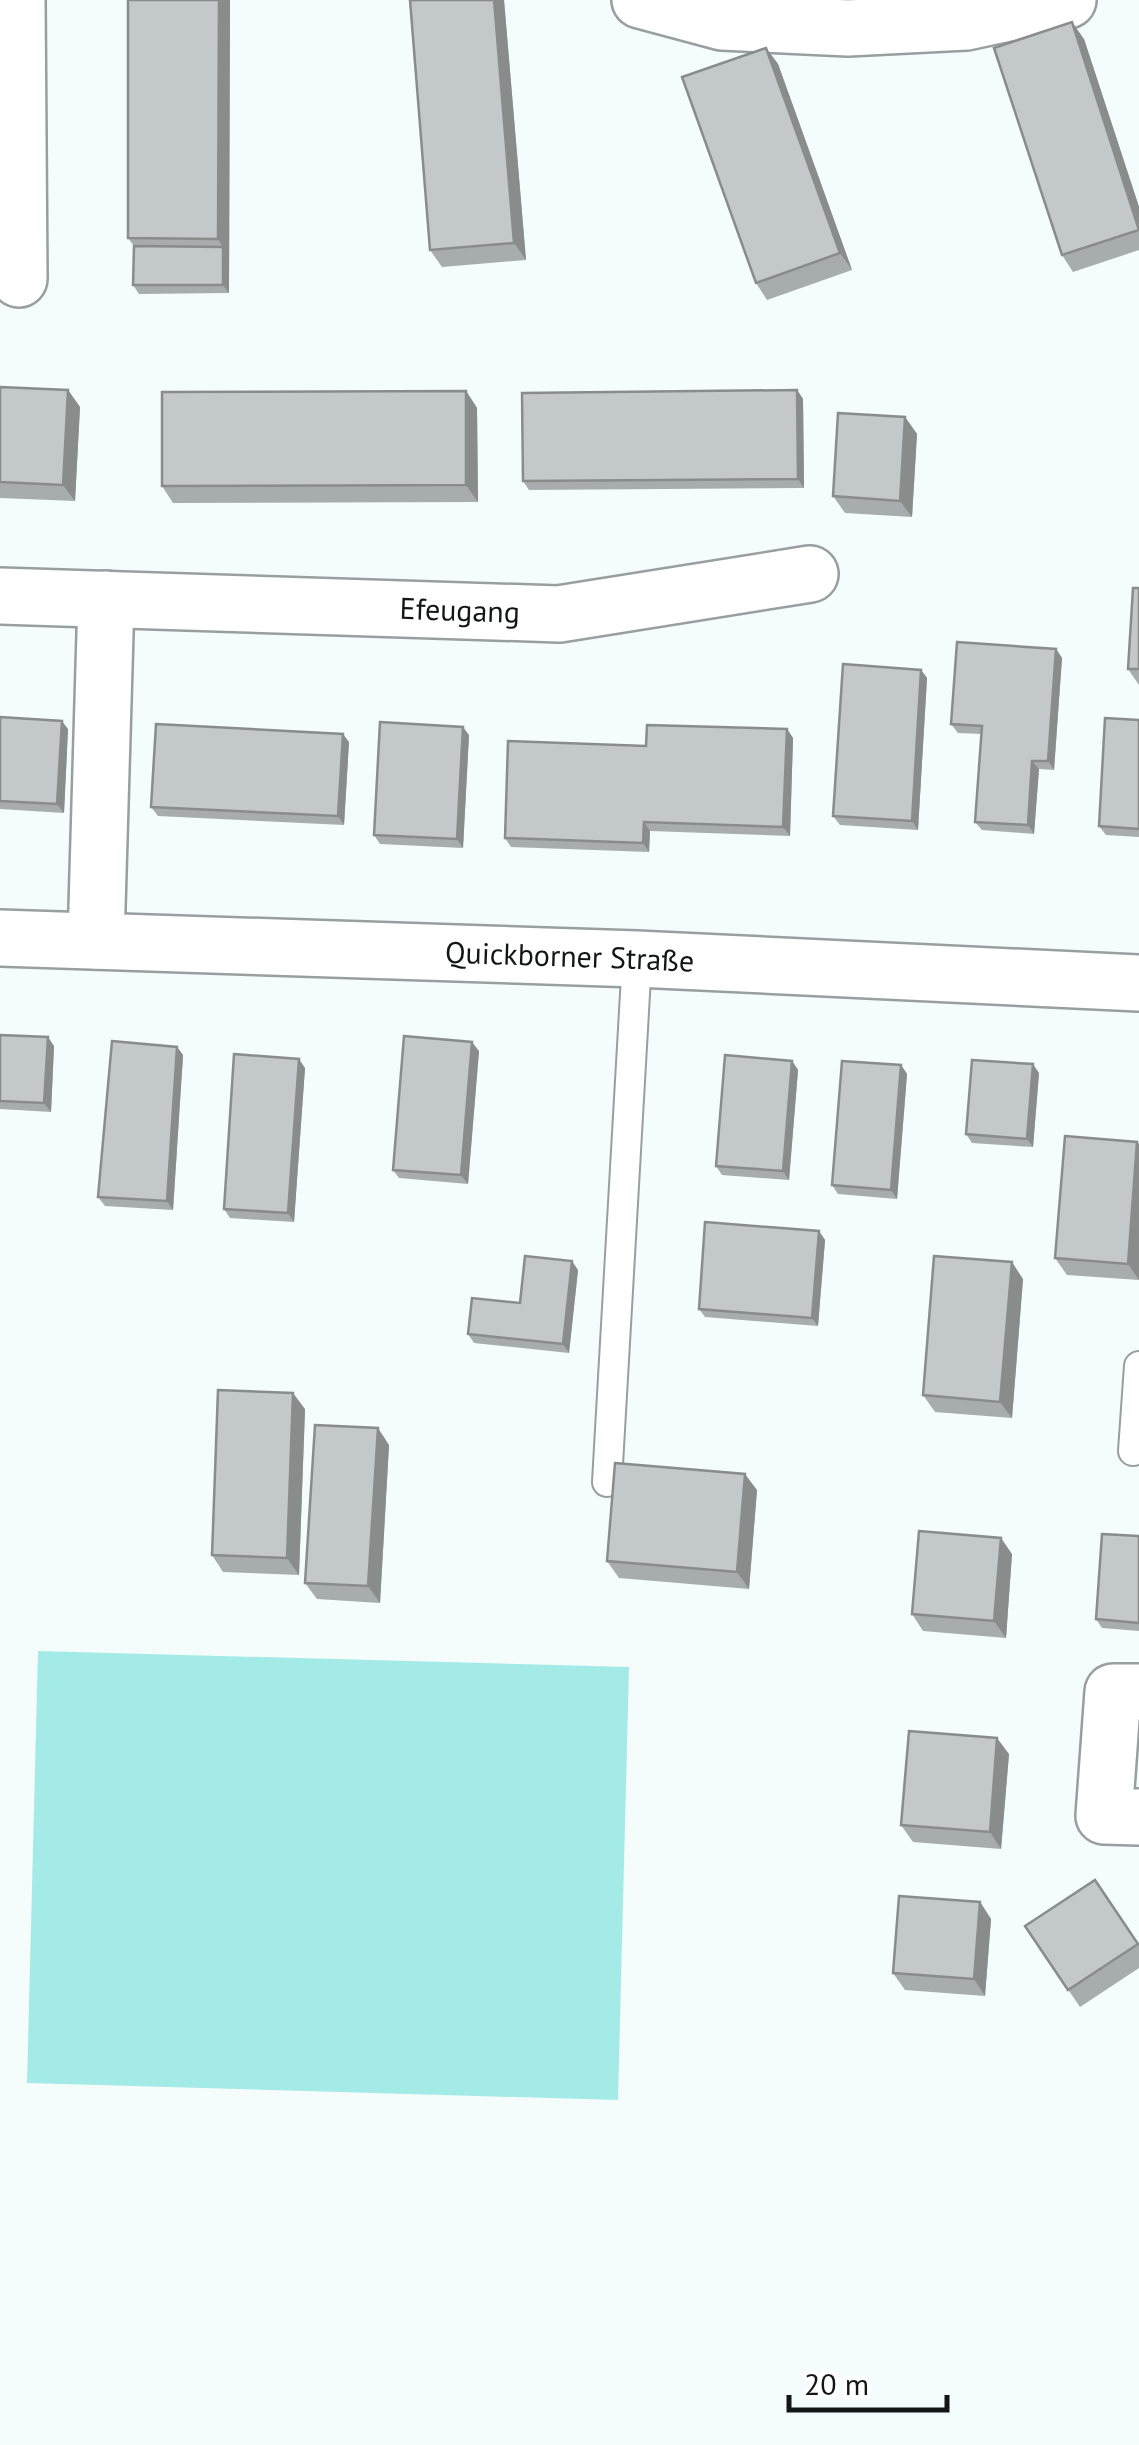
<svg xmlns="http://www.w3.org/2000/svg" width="1139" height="2445" font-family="'PT Sans',sans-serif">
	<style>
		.green { fill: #a4ebe7 }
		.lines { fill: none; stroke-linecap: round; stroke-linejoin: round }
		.service-casing { stroke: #989f9e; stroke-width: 32 }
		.minor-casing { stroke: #989f9e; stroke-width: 60 }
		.tertiary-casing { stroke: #989f9e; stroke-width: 60 }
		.service { stroke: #fff; stroke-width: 28 }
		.minor { stroke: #fff; stroke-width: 55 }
		.tertiary { stroke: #fff; stroke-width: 55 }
		.wall { fill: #a7adac }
		.shaded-wall { fill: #888d8c }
		.building { fill: #c2c9c8; stroke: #888d8c; stroke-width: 2.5 }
		.labels { text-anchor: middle; stroke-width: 9; stroke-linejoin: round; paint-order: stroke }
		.street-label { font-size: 30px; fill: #141616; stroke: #fff }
	</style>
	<rect width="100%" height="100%" fill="#f5fcfc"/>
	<!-- green -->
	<polygon class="green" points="38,1651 629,1667 618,2100 27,2083"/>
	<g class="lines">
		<!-- service casing -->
		<g class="service-casing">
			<g id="service">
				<polyline points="1133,1451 1139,1366"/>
				<polyline points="607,1482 637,959"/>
			</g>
		</g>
		<!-- minor casing -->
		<g class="minor-casing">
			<g id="minor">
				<polyline points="17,0 19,279"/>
				<polyline points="640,0 722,22 848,28 966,22 1068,0"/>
				<path id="s1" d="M 0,596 L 559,614 L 810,574"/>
				<polyline points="96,941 106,599"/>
				<polyline points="1139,1692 1113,1692 1104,1816 1139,1817"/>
			</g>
		</g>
		<!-- tertiary casing -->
		<g class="tertiary-casing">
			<g id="tertiary">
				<path id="s2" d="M 0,938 L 637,959 L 1139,983"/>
			</g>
		</g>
		<!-- service -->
		<use href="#service" class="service"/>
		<!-- minor -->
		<use href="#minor" class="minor"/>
		<!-- tertiary -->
		<use href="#tertiary" class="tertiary"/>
	</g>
	<!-- wall -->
	<g class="wall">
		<polygon points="128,0 230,0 229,293 139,294 133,285 134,246 128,238"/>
		<polygon points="410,0 504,0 526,260 442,267 430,250"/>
		<polygon points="1084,39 1139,207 1139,250 1073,272 1062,255"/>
		<polygon points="766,48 778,64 852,270 767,300 756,283"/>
		<polygon points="0,387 68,390 80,407 75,501 0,498"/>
		<polygon points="797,390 803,399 804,488 529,490 523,481"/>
		<polygon points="466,391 477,408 478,502 173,503 162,486"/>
		<polygon points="905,417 917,434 912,517 845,513 833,496"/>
		<polygon points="1139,588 1139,685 1128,669"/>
		<polygon points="1056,649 1062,658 1054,770 1039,769 1034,834 982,830 975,822 982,734 958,733 951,724"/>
		<polygon points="921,670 927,678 918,830 840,825 833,816"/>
		<polygon points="0,717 68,729 64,813 0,809"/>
		<polygon points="1139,720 1139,837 1106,835 1099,826"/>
		<polygon points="787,729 793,738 790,836 650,831 649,852 511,847 505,838 646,746"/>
		<polygon points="469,735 463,848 380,844 374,835"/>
		<polygon points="349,742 344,825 158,816 151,807"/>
		<polygon points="0,1035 54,1046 51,1112 0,1109"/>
		<polygon points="177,1047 183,1055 173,1210 105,1206 98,1197"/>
		<polygon points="479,1051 468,1184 399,1178 393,1170"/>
		<polygon points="792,1061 798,1070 789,1180 722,1175 716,1166"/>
		<polygon points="901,1065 907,1074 897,1199 838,1194 832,1185"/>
		<polygon points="305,1068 294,1222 230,1218 224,1209"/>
		<polygon points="1039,1073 1033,1147 972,1143 966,1134"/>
		<polygon points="1137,1142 1139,1144 1139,1280 1067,1275 1055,1258"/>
		<polygon points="819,1231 825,1240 818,1326 705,1317 699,1309"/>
		<polygon points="578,1270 569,1353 474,1343 468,1334"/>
		<polygon points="1023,1279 1012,1418 935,1412 923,1395"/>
		<polygon points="305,1409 299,1575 223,1572 212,1555"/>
		<polygon points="389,1445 380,1603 317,1599 305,1583"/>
		<polygon points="757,1490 749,1589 619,1578 607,1561"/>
		<polygon points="1139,1536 1139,1631 1102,1628 1096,1619"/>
		<polygon points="1012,1554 1006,1638 923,1631 912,1614"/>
		<polygon points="1009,1754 1001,1849 913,1842 901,1825"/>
		<polygon points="1095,1880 1139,1945 1139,1968 1080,2007 1025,1926"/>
		<polygon points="980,1902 991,1919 985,1996 905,1990 893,1973"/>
	</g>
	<!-- shaded-wall -->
	<g class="shaded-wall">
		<polygon points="219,0 230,0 229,293 223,285 223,247 218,239"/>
		<polygon points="494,0 504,0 526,260 514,243"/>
		<polygon points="1072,22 1084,39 1139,207 1139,226"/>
		<polygon points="766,48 778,64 852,270 840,253"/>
		<polygon points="68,390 80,407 75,501 63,485"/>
		<polygon points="797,390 803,399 804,488 798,479"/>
		<polygon points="466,391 477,408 478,502 466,485"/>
		<polygon points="905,417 917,434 912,517 900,501"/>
		<polygon points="1056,649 1062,658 1054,770 1048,761"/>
		<polygon points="921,670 927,678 918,830 912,821"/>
		<polygon points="62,721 68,729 64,813 57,804"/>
		<polygon points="463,727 469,735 463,848 457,839"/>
		<polygon points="787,729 793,738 790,836 783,827"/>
		<polygon points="343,734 349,742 344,825 338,816"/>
		<polygon points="1032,761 1039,769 1034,834 1028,825"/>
		<polygon points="644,822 650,831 649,852 643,843"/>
		<polygon points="48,1037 54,1046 51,1112 44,1103"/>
		<polygon points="472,1042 479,1051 468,1184 461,1175"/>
		<polygon points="177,1047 183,1055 173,1210 167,1201"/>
		<polygon points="299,1059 305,1068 294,1222 288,1213"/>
		<polygon points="792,1061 798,1070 789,1180 783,1171"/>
		<polygon points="1033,1064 1039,1073 1033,1147 1027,1139"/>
		<polygon points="901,1065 907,1074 897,1199 891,1190"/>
		<polygon points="1137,1142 1139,1144 1139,1280 1128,1264"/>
		<polygon points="819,1231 825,1240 818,1326 812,1318"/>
		<polygon points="572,1261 578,1270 569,1353 563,1344"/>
		<polygon points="1012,1262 1023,1279 1012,1418 1000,1402"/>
		<polygon points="293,1393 305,1409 299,1575 287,1558"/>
		<polygon points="378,1428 389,1445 380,1603 368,1586"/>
		<polygon points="745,1474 757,1490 749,1589 737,1572"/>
		<polygon points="1001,1538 1012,1554 1006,1638 994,1621"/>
		<polygon points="997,1738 1009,1754 1001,1849 990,1832"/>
		<polygon points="980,1902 991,1919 985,1996 974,1979"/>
	</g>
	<!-- building -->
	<g class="building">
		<polygon points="128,0 219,0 218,239 128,238"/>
		<polygon points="410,0 494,0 514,243 430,250"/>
		<polygon points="1072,22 1139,230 1062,255 994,48"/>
		<polygon points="766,48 840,253 756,283 682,77"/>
		<polygon points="134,246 223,247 223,285 133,285"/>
		<polygon points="0,387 68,390 63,485 0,482"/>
		<polygon points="797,390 798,479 523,481 522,393"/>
		<polygon points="466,391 466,485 162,486 162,392"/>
		<polygon points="838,413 905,417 900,501 833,496"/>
		<polygon points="1133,588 1139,588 1139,669 1128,669"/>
		<polygon points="957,642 1056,649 1048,761 1032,761 1028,825 975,822 982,726 951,724"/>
		<polygon points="843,664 921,670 912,821 833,816"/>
		<polygon points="0,717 62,721 57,804 0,801"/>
		<polygon points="1105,718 1139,720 1139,829 1099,826"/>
		<polygon points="380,722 463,727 457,839 374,835"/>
		<polygon points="156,724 343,734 338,816 151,807"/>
		<polygon points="647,725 787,729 783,827 644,822 643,843 505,838 508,741 646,746"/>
		<polygon points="0,1035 48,1037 44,1103 0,1101"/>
		<polygon points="404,1036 472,1042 461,1175 393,1170"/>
		<polygon points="112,1041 177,1047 167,1201 98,1197"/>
		<polygon points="234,1054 299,1059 288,1213 224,1209"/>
		<polygon points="725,1055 792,1061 783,1171 716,1166"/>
		<polygon points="972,1060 1033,1064 1027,1139 966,1134"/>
		<polygon points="842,1061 901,1065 891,1190 832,1185"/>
		<polygon points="1065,1136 1137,1142 1128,1264 1055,1258"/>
		<polygon points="705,1222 819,1231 812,1318 699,1309"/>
		<polygon points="525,1256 572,1261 563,1344 468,1334 472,1298 520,1303"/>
		<polygon points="934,1256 1012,1262 1000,1402 923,1395"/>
		<polygon points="218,1390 293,1393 287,1558 212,1555"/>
		<polygon points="315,1425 378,1428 368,1586 305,1583"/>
		<polygon points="615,1463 745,1474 737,1572 607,1561"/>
		<polygon points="919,1531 1001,1538 994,1621 912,1614"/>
		<polygon points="1102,1534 1139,1536 1139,1623 1096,1619"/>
		<polygon points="909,1731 997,1738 990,1832 901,1825"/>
		<polygon points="1095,1880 1138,1944 1068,1990 1025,1926"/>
		<polygon points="899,1896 980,1902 974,1979 893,1973"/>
	</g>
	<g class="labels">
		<!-- street labels -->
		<g class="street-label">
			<text dy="10" stroke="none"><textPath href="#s1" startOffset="460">Efeugang</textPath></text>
			<text dy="10" stroke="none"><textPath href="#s2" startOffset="570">Quickborner Straße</textPath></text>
		</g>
	</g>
	<!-- scale -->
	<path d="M789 2395v15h158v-15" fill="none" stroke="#141616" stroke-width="5"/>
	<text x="804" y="2395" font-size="30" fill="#141616" stroke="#ffffff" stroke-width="8" paint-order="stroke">20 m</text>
</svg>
